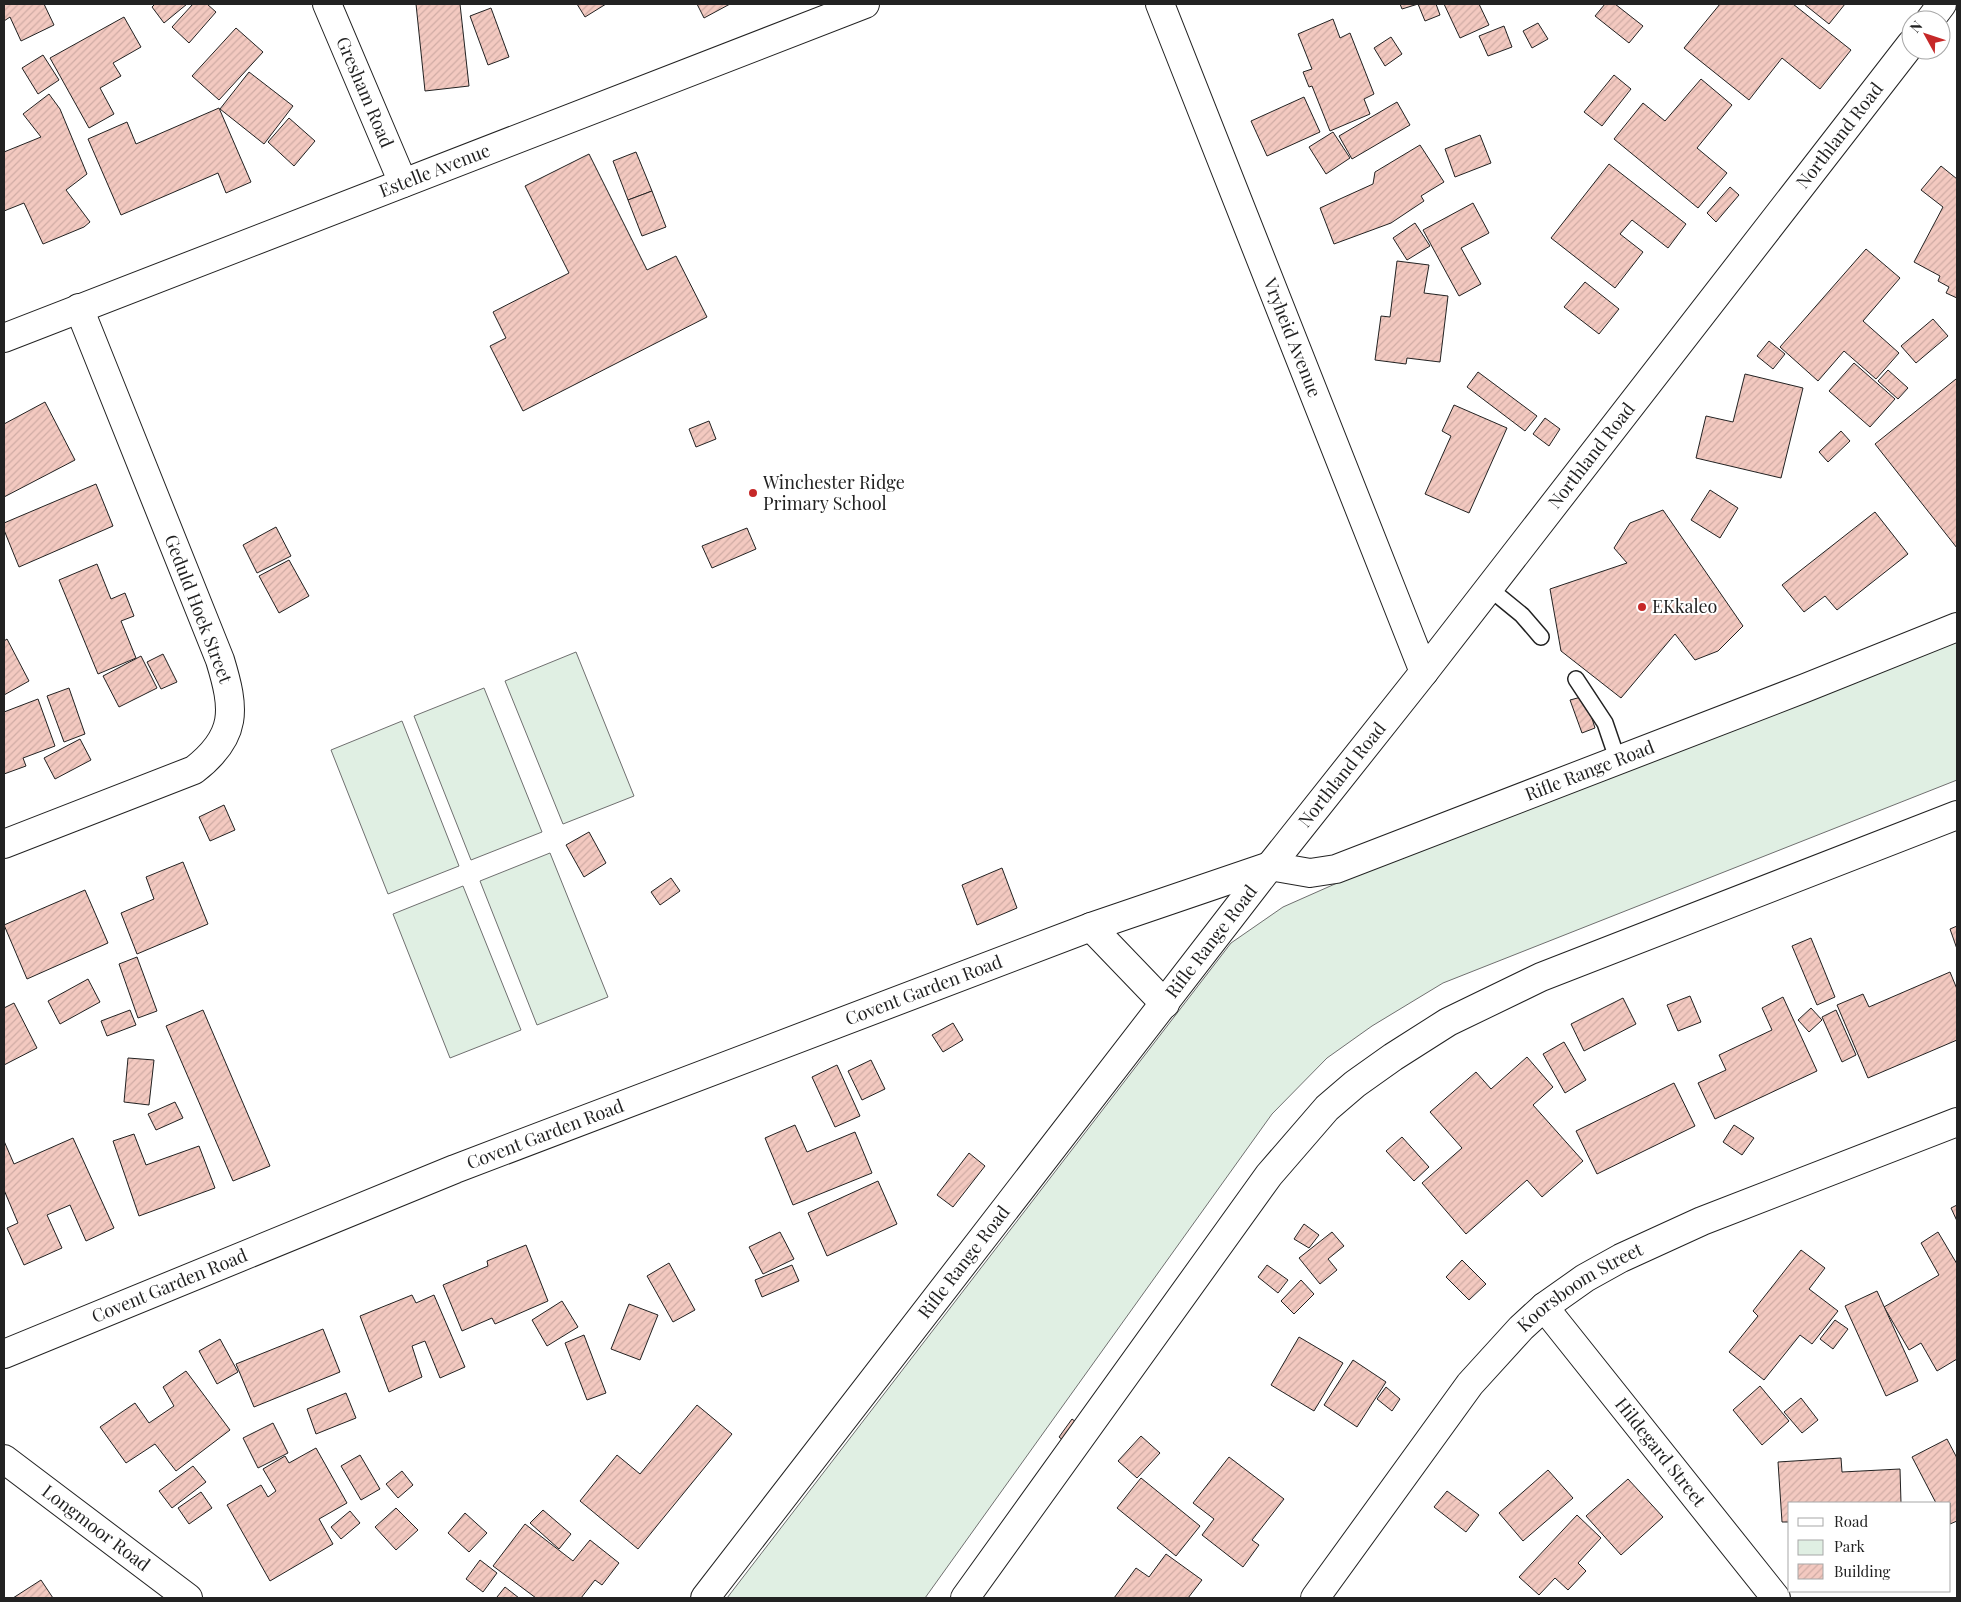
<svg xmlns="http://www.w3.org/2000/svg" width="1961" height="1602" font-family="'Playfair Display',serif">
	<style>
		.green { fill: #e0efe3; stroke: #6f6f6f }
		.building { fill: url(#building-hatch); stroke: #222 }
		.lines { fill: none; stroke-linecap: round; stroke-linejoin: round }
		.service-casing { stroke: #222; stroke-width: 18 }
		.minor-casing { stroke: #222; stroke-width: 30 }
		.secondary-casing { stroke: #222; stroke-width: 30 }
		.service { stroke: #fff; stroke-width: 15 }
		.minor { stroke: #fff; stroke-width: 28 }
		.secondary { stroke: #fff; stroke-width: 28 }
		.poi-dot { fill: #c62828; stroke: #fff; stroke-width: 2 }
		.labels { text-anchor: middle; stroke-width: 4; stroke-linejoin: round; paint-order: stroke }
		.street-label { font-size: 18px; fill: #222; stroke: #fff }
		.poi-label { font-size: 18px; fill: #222; stroke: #fff; text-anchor: start }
	</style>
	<defs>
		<pattern id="building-hatch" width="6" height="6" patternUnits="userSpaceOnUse" patternTransform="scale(1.25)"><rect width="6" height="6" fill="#f3c9c0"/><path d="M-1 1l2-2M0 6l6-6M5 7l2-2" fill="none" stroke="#d0aca5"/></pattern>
	</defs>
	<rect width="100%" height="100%" fill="#fff"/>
	<!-- green -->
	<g class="green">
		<polygon points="1957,639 1957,780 1443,983 1372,1026 1327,1058 1272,1114 925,1598 727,1598 1231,943 1283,907 1362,872"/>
		<polygon points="576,652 634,796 563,824 505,681"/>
		<polygon points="484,688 542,832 471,860 414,716"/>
		<polygon points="402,721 459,866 388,894 331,750"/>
		<polygon points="550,853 608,997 537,1025 480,881"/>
		<polygon points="463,886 521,1030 450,1058 393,914"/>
	</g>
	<!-- building -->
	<g class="building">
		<polygon points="4,4 44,4 54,25 21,41 10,17 4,21"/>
		<polygon points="155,4 187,4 164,23 152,7"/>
		<polygon points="193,4 207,4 216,12 189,43 172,27"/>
		<polygon points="416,4 460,4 469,86 425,91"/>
		<polygon points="577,4 606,4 585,17"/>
		<polygon points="697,4 730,4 704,18"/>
		<polygon points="1400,4 1436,4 1440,15 1425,21 1418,4 1402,9"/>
		<polygon points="1444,4 1479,4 1489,25 1460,38"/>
		<polygon points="1605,4 1615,4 1643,26 1629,43 1595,16"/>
		<polygon points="1720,4 1793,4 1851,50 1820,89 1782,58 1749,100 1684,48"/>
		<polygon points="1804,4 1845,4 1829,24"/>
		<polygon points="491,8 509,57 488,65 470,16"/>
		<polygon points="124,17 141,47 113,63 121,76 100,88 114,114 89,128 50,58"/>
		<polygon points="1333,19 1340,38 1350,33 1374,94 1364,99 1370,114 1330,131 1312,86 1309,87 1303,72 1312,69 1298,34"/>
		<polygon points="1538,23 1548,39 1532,48 1523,31"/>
		<polygon points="1504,26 1512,47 1488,56 1479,36"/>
		<polygon points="236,28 263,52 219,100 192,76"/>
		<polygon points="1391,37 1402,54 1385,66 1374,48"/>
		<polygon points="43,55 59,80 38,94 22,68"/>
		<polygon points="249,72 293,106 264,144 220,109"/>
		<polygon points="1614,75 1631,89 1602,126 1584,112"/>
		<polygon points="1701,79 1732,105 1697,148 1727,173 1698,208 1614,139 1643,103 1665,121"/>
		<polygon points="49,94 60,109 87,174 66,190 90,222 84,227 43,244 24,203 4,211 4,152 41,137 23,114"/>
		<polygon points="1304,97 1320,132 1267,156 1251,121"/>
		<polygon points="1397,102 1410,125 1352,159 1339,136"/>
		<polygon points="219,108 251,182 226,193 218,173 121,215 88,139 127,122 136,144"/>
		<polygon points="289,118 315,141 294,166 268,142"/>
		<polygon points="1333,132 1350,158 1326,174 1309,147"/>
		<polygon points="1480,135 1491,163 1455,177 1445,149"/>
		<polygon points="1420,145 1444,182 1421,196 1424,201 1391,223 1334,244 1320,208 1373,184 1375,172"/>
		<polygon points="636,152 652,191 628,200 613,161"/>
		<polygon points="589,154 647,270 676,256 707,317 523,411 490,346 506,338 493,312 569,273 525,186"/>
		<polygon points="1609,164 1686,224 1668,248 1632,220 1620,234 1643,252 1615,288 1551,238"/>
		<polygon points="1941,166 1957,179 1957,298 1946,293 1949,287 1938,281 1940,276 1914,262 1943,207 1921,190"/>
		<polygon points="1730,187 1739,195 1716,222 1707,213"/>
		<polygon points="652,191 666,227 642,236 628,200"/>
		<polygon points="1473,203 1489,233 1461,248 1481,284 1459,296 1423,230"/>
		<polygon points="1415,223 1430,246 1407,260 1393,238"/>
		<polygon points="1866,249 1900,278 1863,321 1899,353 1876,379 1844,351 1818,381 1780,347"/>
		<polygon points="1397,261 1429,265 1424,293 1448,296 1440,362 1407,358 1406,364 1375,360 1381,316 1390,317"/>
		<polygon points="1585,282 1619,309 1599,334 1564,307"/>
		<polygon points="1933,319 1948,336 1916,363 1901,346"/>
		<polygon points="1769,341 1785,354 1773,369 1757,356"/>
		<polygon points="1854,363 1895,399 1870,427 1829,391"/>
		<polygon points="1888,370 1908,388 1898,399 1878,381"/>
		<polygon points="1478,372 1537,416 1525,431 1467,387"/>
		<polygon points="1745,374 1803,388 1781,478 1696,458 1706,416 1733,422"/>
		<polygon points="1956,379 1957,380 1957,548 1875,444"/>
		<polygon points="45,402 75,460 4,497 4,424"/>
		<polygon points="1454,405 1507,428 1469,513 1425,494 1451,436 1442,431"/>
		<polygon points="1545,418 1560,429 1549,446 1533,434"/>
		<polygon points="709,421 716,439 696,447 689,429"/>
		<polygon points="1841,431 1850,441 1828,462 1819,452"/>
		<polygon points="96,484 113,526 19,567 4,530 4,523"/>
		<polygon points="1710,490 1738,508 1720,538 1691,520"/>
		<polygon points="1663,510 1743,626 1718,651 1695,660 1675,634 1621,698 1561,651 1550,589 1627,563 1614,548 1630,523"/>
		<polygon points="1875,512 1908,554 1837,610 1825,596 1804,612 1782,585"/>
		<polygon points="276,527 291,556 257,573 243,545"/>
		<polygon points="747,528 756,549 712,568 702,546"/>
		<polygon points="289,560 309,596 279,613 259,576"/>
		<polygon points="97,564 111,599 125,593 134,616 121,621 136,658 98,674 59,580"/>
		<polygon points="7,639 29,681 4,695 4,641"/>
		<polygon points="163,654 177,682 161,689 147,662"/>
		<polygon points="141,656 157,688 119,707 103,676"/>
		<polygon points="69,688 85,734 64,742 47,696"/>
		<polygon points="1585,696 1595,728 1582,733 1570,700"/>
		<polygon points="38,699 55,746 23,758 26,766 4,774 4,712"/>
		<polygon points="80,739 91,760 55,779 44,758"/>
		<polygon points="224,805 235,830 210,841 199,817"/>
		<polygon points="589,832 606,863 584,877 566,845"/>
		<polygon points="183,862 208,924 137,954 121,913 154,899 146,877"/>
		<polygon points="1002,868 1017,908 977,925 962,885"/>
		<polygon points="671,878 680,891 660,905 651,892"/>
		<polygon points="85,890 108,943 27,979 4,925"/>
		<polygon points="1957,926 1957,949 1950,929"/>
		<polygon points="1811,938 1835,997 1817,1005 1792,946"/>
		<polygon points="137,957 157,1011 138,1018 119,964"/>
		<polygon points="1950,972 1957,989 1957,1040 1868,1078 1837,1005 1863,994 1869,1007"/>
		<polygon points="88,979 100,1002 60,1024 48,1001"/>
		<polygon points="1690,996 1701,1022 1678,1031 1667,1005"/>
		<polygon points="1783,997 1817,1071 1715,1119 1698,1083 1726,1070 1719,1055 1772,1030 1762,1008"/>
		<polygon points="1623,998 1636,1024 1584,1051 1571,1024"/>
		<polygon points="14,1003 37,1048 4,1065 4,1008"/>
		<polygon points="1811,1008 1822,1020 1809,1032 1798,1020"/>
		<polygon points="130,1010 136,1025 107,1036 101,1021"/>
		<polygon points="203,1010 270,1166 233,1181 166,1026"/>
		<polygon points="1836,1010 1856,1055 1842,1062 1822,1017"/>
		<polygon points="953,1023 963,1040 943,1052 932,1035"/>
		<polygon points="1564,1042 1586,1080 1565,1093 1543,1054"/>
		<polygon points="1527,1057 1553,1087 1533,1105 1583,1161 1542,1197 1527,1180 1466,1234 1422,1183 1462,1148 1430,1112 1476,1072 1491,1089"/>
		<polygon points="128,1058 154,1060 149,1105 124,1102"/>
		<polygon points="871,1060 885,1089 862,1100 848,1071"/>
		<polygon points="837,1065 860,1116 835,1127 812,1077"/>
		<polygon points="1674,1083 1695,1126 1597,1174 1576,1131"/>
		<polygon points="175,1102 183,1118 156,1130 148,1114"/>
		<polygon points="795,1125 807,1152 855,1132 872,1173 793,1205 765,1138"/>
		<polygon points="1734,1125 1754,1138 1742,1155 1723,1142"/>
		<polygon points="134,1134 146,1165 199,1146 215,1188 139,1216 113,1141"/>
		<polygon points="1402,1137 1429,1167 1414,1181 1386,1151"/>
		<polygon points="73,1138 114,1228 86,1241 70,1205 47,1215 62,1248 24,1265 7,1228 18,1223 4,1190 4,1141 14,1164"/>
		<polygon points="969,1153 985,1166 953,1207 937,1195"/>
		<polygon points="878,1181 897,1224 827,1256 808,1213"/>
		<polygon points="1957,1205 1957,1221 1951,1208"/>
		<polygon points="1304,1224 1319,1235 1309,1248 1294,1239"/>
		<polygon points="780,1232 794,1259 763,1274 749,1247"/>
		<polygon points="1332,1232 1344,1246 1328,1259 1337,1270 1320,1284 1299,1258"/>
		<polygon points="1938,1232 1957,1264 1957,1359 1937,1371 1921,1343 1909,1350 1884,1307 1939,1275 1921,1243"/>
		<polygon points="526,1245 548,1301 495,1324 492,1318 462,1331 443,1285 488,1266 487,1261"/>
		<polygon points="1801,1250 1825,1268 1809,1289 1838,1311 1812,1344 1800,1335 1764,1380 1729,1352 1758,1316 1753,1311"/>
		<polygon points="1462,1260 1486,1284 1469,1300 1446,1277"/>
		<polygon points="669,1263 695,1310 673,1322 647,1276"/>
		<polygon points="792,1265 799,1281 762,1297 755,1280"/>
		<polygon points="1267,1265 1288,1280 1278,1293 1258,1277"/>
		<polygon points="1301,1280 1314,1294 1294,1314 1281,1301"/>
		<polygon points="1877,1291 1918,1381 1886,1396 1845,1306"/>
		<polygon points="412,1295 416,1303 434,1295 465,1367 440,1378 425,1341 412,1346 422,1377 389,1392 360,1316"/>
		<polygon points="562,1301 578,1327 547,1346 532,1320"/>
		<polygon points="629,1304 658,1315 640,1360 611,1349"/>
		<polygon points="1835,1320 1848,1329 1833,1349 1820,1339"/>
		<polygon points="323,1329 340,1372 254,1407 236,1364"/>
		<polygon points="584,1335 606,1393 587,1400 565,1343"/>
		<polygon points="1299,1337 1343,1363 1314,1411 1271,1385"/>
		<polygon points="220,1339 238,1372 217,1384 199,1351"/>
		<polygon points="1353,1360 1386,1382 1357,1427 1324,1405"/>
		<polygon points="186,1371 230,1430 176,1471 155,1444 126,1463 100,1427 135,1403 149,1423 174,1406 163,1387"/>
		<polygon points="1760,1386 1789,1421 1762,1445 1733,1410"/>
		<polygon points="1386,1387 1400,1399 1392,1411 1377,1399"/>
		<polygon points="346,1393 356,1418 316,1434 307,1409"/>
		<polygon points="1801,1398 1818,1420 1802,1433 1784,1412"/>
		<polygon points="697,1405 732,1434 638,1549 580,1501 617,1455 640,1474"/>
		<polygon points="1072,1419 1084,1428 1070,1446 1059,1437"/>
		<polygon points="273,1423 288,1453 258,1468 243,1438"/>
		<polygon points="1141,1436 1160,1453 1137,1478 1118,1461"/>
		<polygon points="1947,1439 1957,1458 1957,1521 1950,1524 1950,1503 1936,1503 1912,1457"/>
		<polygon points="316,1448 347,1503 319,1519 333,1544 270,1581 227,1505 261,1485 268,1497 276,1491 263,1469 285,1456 289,1463"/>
		<polygon points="360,1455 380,1489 361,1500 341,1466"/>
		<polygon points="1229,1457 1284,1499 1252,1540 1259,1545 1243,1567 1202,1535 1214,1519 1193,1503"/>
		<polygon points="1841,1458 1842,1472 1900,1469 1901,1503 1790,1503 1790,1522 1782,1522 1778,1462"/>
		<polygon points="193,1466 206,1482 172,1508 159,1491"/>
		<polygon points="1548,1470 1573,1498 1523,1541 1499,1513"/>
		<polygon points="402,1471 413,1485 398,1498 386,1484"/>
		<polygon points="1141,1478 1200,1526 1176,1556 1117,1508"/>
		<polygon points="1628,1479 1663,1517 1621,1555 1586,1516"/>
		<polygon points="1447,1491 1479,1515 1466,1532 1434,1507"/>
		<polygon points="201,1492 212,1508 189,1524 178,1508"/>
		<polygon points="396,1508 418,1530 396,1550 375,1527"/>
		<polygon points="543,1510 571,1534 559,1549 530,1523"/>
		<polygon points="350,1511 360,1523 341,1539 331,1527"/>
		<polygon points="465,1513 487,1533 469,1552 448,1533"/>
		<polygon points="1577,1515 1601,1538 1578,1563 1586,1571 1568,1590 1555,1578 1539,1595 1519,1577"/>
		<polygon points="525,1524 573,1561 590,1540 619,1563 602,1585 595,1580 581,1598 536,1598 493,1566"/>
		<polygon points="1166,1554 1202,1580 1188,1598 1114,1598 1136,1568 1149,1577"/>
		<polygon points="480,1560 497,1573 483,1592 466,1579"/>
		<polygon points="41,1580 53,1598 13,1598"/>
		<polygon points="505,1587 519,1598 498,1598 497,1597"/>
	</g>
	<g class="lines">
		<!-- service casing -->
		<g class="service-casing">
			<g id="service">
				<polyline points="1489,588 1522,615 1541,637"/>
				<polyline points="1576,679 1605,723 1618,761"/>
			</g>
		</g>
		<!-- minor casing -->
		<g class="minor-casing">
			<g id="minor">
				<path id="s1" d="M 327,4 L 403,183"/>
				<path id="s2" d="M 1160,4 L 1424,672"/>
				<polyline points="1930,20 1942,4"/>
				<path id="s3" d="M 4,338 L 865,4"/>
				<path d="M 4,844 L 194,770 C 238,736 235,709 220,660 L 79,308"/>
				<path id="s4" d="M 1270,866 L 1310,873 L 1336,869 L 1805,688 L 1957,627"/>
				<polyline points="1091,927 1165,1004"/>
				<path id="s5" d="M 1544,1307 L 1776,1598"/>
				<path id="s6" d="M 4,1354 L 455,1169 L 1091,927 L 1270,866"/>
				<path id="s7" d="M 4,1459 L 188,1598"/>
				<path id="s8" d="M 705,1598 L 1270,866 L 1424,672 L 1911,44"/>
				<path id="s9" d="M 1315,1598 L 1470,1384 L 1521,1328 L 1544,1307 L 1585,1278 L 1621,1258 L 1702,1221 L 1957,1122"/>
			</g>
		</g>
		<!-- secondary casing -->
		<g class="secondary-casing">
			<polyline id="secondary" points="965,1598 1269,1175 1327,1108 1355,1084 1393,1057 1448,1022 1541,977 1957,815"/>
		</g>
		<!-- service -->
		<use href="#service" class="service"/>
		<!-- minor -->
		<use href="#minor" class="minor"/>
		<!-- secondary -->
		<use href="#secondary" class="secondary"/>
	</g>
	<!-- markers -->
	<g class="poi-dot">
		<circle cx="753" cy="493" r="5"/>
		<circle cx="1642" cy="607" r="5"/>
	</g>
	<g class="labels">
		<!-- street labels -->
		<g class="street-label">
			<text dy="6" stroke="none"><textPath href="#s1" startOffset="96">Gresham Road</textPath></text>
			<text dy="6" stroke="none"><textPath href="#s8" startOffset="1851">Northland Road</textPath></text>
			<text dy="6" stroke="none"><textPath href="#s3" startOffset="462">Estelle Avenue</textPath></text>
			<text dy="6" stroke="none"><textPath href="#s2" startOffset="359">Vryheid Avenue</textPath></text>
			<text dy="6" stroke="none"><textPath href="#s8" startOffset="1446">Northland Road</textPath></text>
			<text transform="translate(198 609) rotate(69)" y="6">Geduld Hoek Street</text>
			<text dy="6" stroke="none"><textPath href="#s4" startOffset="339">Rifle Range Road</textPath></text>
			<text dy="6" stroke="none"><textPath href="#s8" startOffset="1041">Northland Road</textPath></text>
			<text dy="6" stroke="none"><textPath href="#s8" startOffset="829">Rifle Range Road</textPath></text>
			<text dy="6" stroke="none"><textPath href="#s6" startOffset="989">Covent Garden Road</textPath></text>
			<text dy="6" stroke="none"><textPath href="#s6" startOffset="584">Covent Garden Road</textPath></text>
			<text dy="6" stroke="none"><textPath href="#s8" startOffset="424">Rifle Range Road</textPath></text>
			<text dy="6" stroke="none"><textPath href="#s6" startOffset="179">Covent Garden Road</textPath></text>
			<text dy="6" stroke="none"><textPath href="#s9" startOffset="412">Koorsboom Street</textPath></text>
			<text dy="6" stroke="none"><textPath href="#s5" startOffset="186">Hildegard Street</textPath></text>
			<text dy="6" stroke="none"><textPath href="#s7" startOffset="115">Longmoor Road</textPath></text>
		</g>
		<!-- poi labels -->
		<g class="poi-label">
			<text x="763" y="489">Winchester Ridge<tspan x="763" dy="21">Primary School</tspan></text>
			<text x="1652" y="613">EKkaleo</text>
		</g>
	</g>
	<!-- border -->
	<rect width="1961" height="1602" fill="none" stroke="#222222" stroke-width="10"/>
	<!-- legend -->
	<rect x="1788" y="1502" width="162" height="90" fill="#ffffff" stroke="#a7a7a7"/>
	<rect x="1798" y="1518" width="25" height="8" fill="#ffffff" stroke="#a7a7a7"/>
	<text x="1834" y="1527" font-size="15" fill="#222222">Road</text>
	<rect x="1798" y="1540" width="25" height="15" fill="#e0efe3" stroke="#a7a7a7"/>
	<text x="1834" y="1552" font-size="15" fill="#222222">Park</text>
	<rect x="1798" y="1564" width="25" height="15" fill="url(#building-hatch)" stroke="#a7a7a7"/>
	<text x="1834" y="1577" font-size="15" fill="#222222">Building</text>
	<!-- north arrow -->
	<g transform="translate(1926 35) rotate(310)"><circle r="24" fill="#ffffff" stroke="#a7a7a7"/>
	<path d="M0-4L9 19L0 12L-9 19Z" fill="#c62828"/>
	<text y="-8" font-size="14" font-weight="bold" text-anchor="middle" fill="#222222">N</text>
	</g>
</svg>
